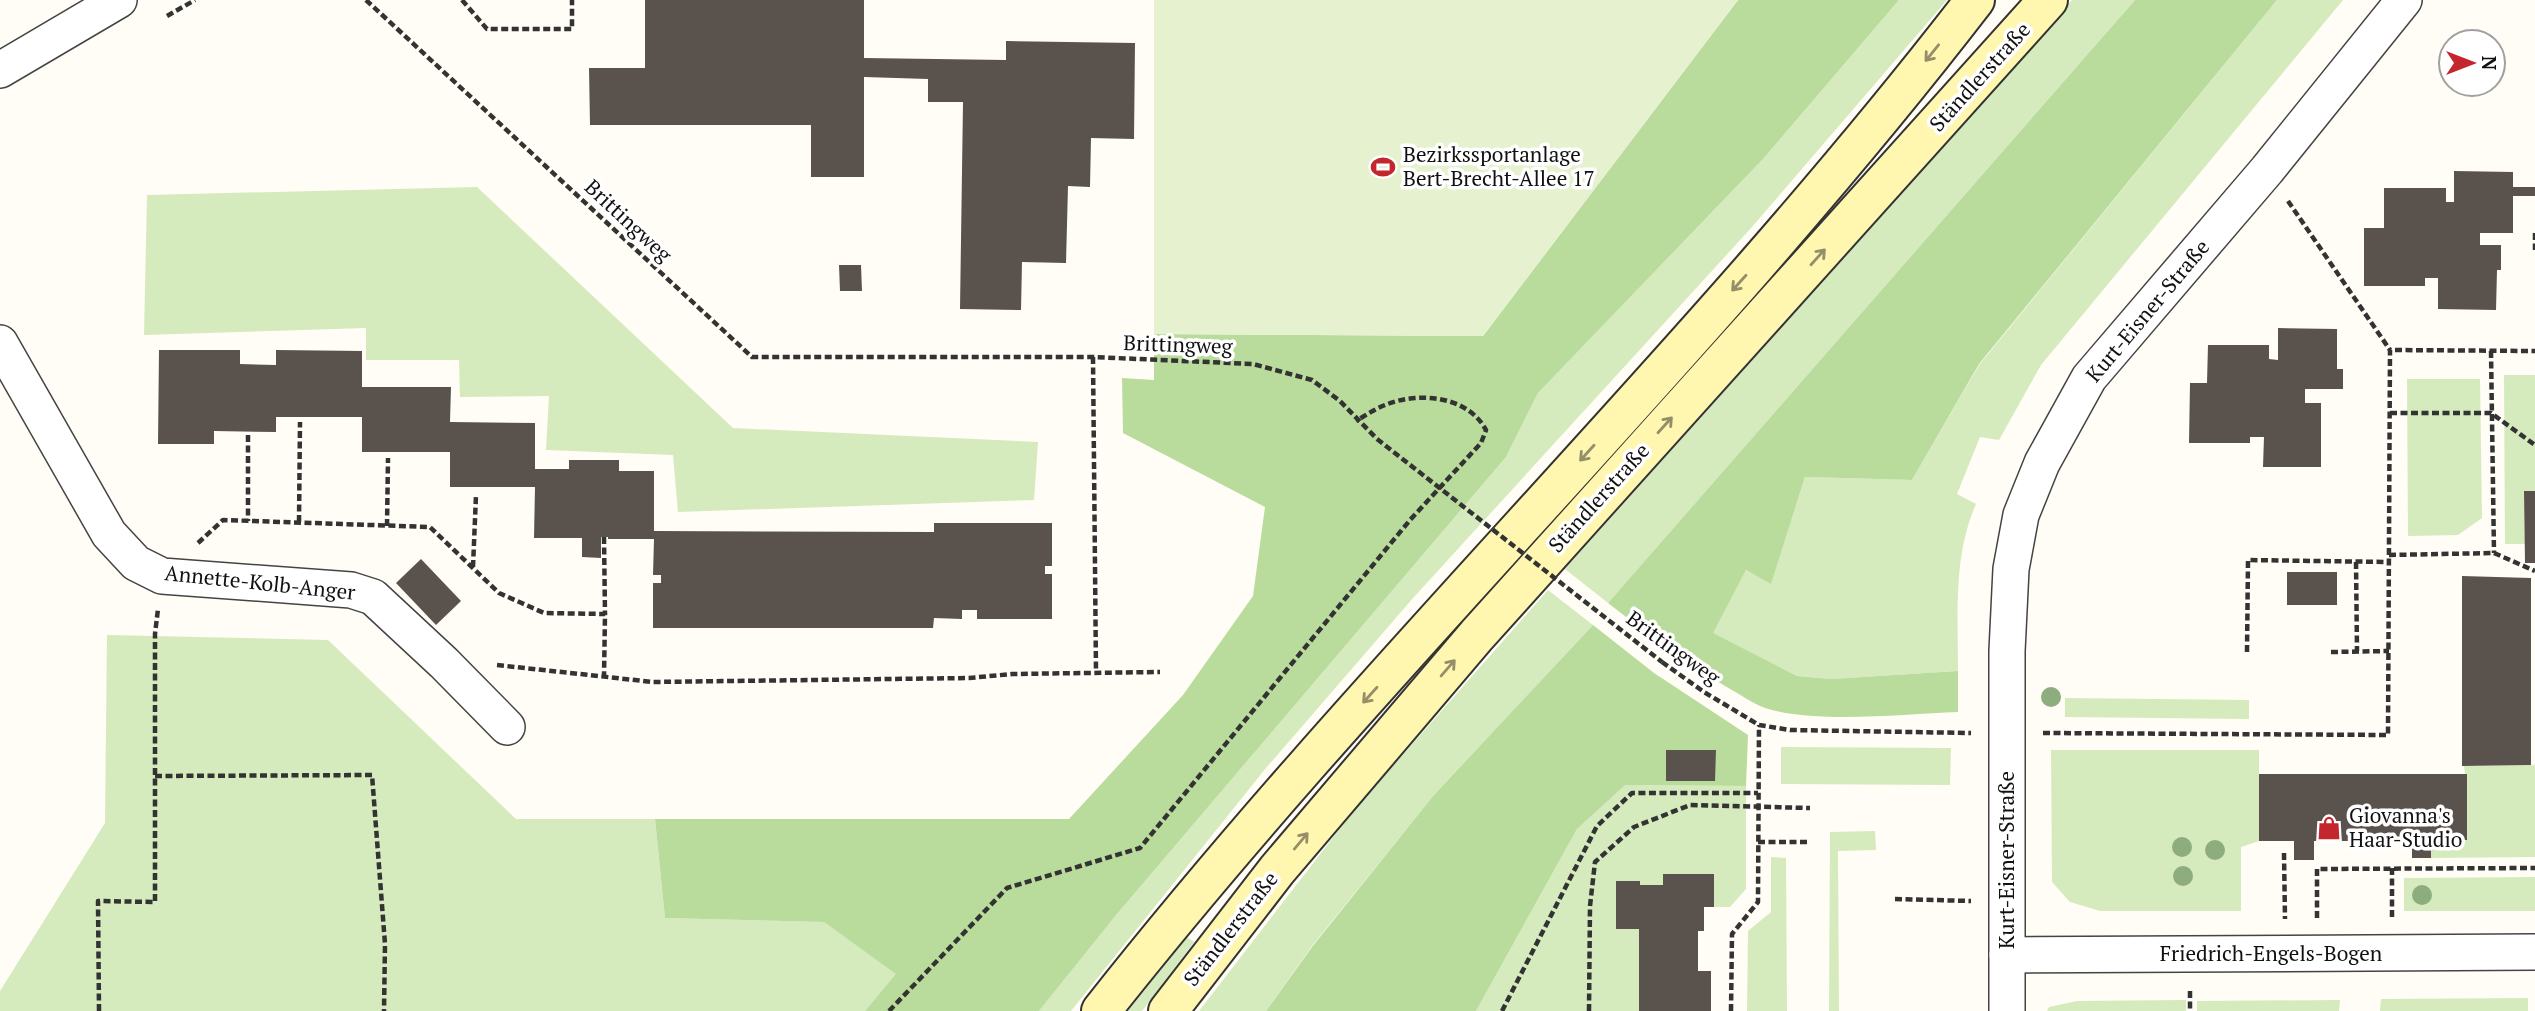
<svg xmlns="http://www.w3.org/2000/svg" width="2535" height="1011" font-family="'PT Serif',serif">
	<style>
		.green { fill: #d5ebbd }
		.forest { fill: #b9dc9c }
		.pitch { fill: #e6f2cf }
		.building { fill: #5a524d }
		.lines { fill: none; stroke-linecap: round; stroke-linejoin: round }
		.minor-casing { stroke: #444; stroke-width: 38 }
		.secondary-casing { stroke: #333; stroke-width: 42 }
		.path { stroke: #333; stroke-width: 4.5; stroke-dasharray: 7 3.5; stroke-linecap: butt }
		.minor { stroke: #fff; stroke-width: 35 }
		.secondary { stroke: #fff6b0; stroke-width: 38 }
		.path-bridge { stroke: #333; stroke-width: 4.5; stroke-dasharray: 7 3.5; stroke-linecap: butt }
		.tree { fill: #8dad7f }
		.oneway { stroke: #948f68 }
		.labels { text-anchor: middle; stroke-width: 7; stroke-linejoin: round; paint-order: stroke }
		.street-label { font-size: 21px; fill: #111; stroke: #fff }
		.poi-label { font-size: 21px; fill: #111; stroke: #fff; text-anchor: start }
	</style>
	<rect width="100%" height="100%" fill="#fffdf5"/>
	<!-- green -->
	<g class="green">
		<polygon points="1899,0 1947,0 1752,227 1414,597 1266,768 1071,1011 1039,1011 1117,914 1506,457 1538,393 1763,159"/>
		<polygon points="2072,0 2135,0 1608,603 1565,569 2026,55"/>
		<path d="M 2277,0 L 2343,0 L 2041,365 L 1999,440 L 1980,437 L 1957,494 L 1976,504 C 1953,556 1958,615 1958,671 L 1831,679 L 1797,676 L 1712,633 L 1746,570 L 1771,583 L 1805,477 L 1912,480 L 1979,365 Z"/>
		<polygon points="477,187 733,428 1038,442 1034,500 678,512 673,455 546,450 549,396 460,397 459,360 366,360 366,328 144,335 147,195"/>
		<polygon points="2504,375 2535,375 2535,491 2524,491 2525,544 2505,544"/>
		<polygon points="2407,379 2480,379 2482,518 2458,535 2408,536"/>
		<polygon points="1548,590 1593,625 1433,796 1312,946 1266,1011 1199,1011 1355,809"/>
		<polygon points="107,635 328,640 516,819 655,819 665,918 824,922 897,974 865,1011 0,1011 0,991 105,823"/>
		<polygon points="2065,698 2249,700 2249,719 2065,717"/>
		<polygon points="1781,747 1951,748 1950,785 1781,784"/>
		<polygon points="2051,750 2259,750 2259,841 2241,847 2241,911 2100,911 2070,902 2052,882"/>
		<polygon points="2535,765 2535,857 2431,858 2431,840 2467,840 2467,774 2465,774 2464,766"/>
		<polygon points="1624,785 1746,786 1746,889 1730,907 1714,907 1714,875 1663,885 1640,885 1639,881 1616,881 1616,929 1639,929 1639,1011 1476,1011 1577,829"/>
		<polygon points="1875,831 1876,850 1838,851 1839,1011 1829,1011 1830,832"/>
		<polygon points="1771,857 1786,858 1787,1011 1747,1011 1748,931 1771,912"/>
		<polygon points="2535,877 2535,911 2404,911 2404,878"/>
		<polygon points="1187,937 1194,942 1142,1011 1128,1011"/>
		<polygon points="2528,998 2528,1011 2380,1011 2381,999"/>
		<polygon points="2186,1000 2186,1011 2047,1011 2049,1007 2077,1001"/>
		<polygon points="2340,1000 2339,1011 2197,1011 2197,1001"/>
	</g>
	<!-- forest -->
	<g class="forest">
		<polygon points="1738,0 1899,0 1763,159 1538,393 1506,457 1117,914 1039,1011 865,1011 896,974 824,922 665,918 655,819 1069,819 1183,695 1253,596 1265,507 1123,433 1122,378 1154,380 1154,334 1483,336"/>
		<path d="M 2135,0 L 2277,0 L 1979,364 L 1912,480 L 1805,477 L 1771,584 L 1746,570 L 1713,633 L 1797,676 L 1831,679 L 1958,671 L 1958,712 C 1904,714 1824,723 1772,710 C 1755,706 1740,694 1725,686 C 1683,660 1646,633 1608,603 Z"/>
		<polygon points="1593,625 1654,673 1748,735 1746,786 1625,785 1577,829 1476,1011 1266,1011 1312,947 1433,796"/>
	</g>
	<!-- pitch -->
	<polygon class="pitch" points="1154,0 1738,0 1483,336 1154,334"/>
	<!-- building -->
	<g class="building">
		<polygon points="645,0 864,0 864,58 1006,60 1006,41 1135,43 1134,139 1091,138 1090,187 1068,186 1066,263 1022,262 1021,310 960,309 963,102 928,102 928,79 864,77 864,177 811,177 811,125 590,125 589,68 645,68"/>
		<polygon points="2454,171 2513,172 2513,187 2535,187 2535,196 2513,196 2513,233 2480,233 2480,245 2501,245 2501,270 2497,270 2496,310 2438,309 2438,278 2425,278 2425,286 2364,286 2364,228 2384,228 2384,188 2446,188 2446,202 2454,202"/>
		<polygon points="839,265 861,265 862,291 840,291"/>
		<polygon points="2278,328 2337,329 2337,369 2343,369 2343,389 2305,389 2305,403 2321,403 2321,467 2263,467 2264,437 2250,437 2250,443 2189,443 2190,383 2207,383 2208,345 2269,345 2269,359 2278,360"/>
		<polygon points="159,350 240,350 240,364 276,365 276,350 362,351 362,387 451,387 450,422 535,423 535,469 569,469 569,460 619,460 619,471 654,471 654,531 934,532 934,523 1052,523 1052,566 1045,566 1045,574 1052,574 1052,619 977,619 977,610 962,610 962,619 934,618 933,628 653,628 653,583 661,583 661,575 653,575 654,539 608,539 608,537 601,537 601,558 582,557 582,538 534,538 535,487 450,487 450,452 362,452 362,417 276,417 276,432 214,431 214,444 158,444"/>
		<polygon points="2524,491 2535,491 2535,563 2525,563"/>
		<polygon points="421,559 461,601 436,625 396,583"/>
		<rect x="2287" y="572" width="50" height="33"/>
		<polygon points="2462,576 2531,578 2531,765 2462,766"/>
		<polygon points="1666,750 1716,750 1715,781 1666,781"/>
		<polygon points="2259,774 2467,774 2467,840 2431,840 2431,858 2412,858 2412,841 2314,841 2314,860 2294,860 2294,841 2259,841"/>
		<polygon points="1663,874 1714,874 1714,907 1704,907 1704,931 1698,931 1698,971 1711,971 1711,1011 1639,1011 1639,929 1616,929 1616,881 1640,881 1640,885 1663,885"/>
	</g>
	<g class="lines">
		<!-- minor casing -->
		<g class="minor-casing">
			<g id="minor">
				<polyline points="0,70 119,0"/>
				<polyline points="0,343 109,534 136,563 162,576 351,590 373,597 444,663 507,727"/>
				<polyline points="2007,955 2535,952"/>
				<polyline points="2007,1011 2007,651 2011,569 2021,515 2042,463 2089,378 2267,170 2404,0"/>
			</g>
		</g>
		<!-- secondary casing -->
		<g class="secondary-casing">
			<g id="secondary">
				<path d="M 1101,1011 C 1377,661 1703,353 1975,0"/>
				<polyline points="1168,1011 1277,870 1477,635 2048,0"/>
			</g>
		</g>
		<!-- path -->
		<g class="path">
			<polyline points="366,0 752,357 1093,357 1253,364 1312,380 1340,401 1377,439"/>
			<polyline points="462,0 487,29 572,29 572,0"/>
			<polyline points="167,16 195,0"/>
			<polyline points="2288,201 2390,350"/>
			<polyline points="2535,233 2535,250"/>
			<polyline points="2491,351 2494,553"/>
			<polyline points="1093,357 1096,672"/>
			<polyline points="2390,413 2491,413 2535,445"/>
			<polyline points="248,435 248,521"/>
			<polyline points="299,522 300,422"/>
			<polyline points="387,526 388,458"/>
			<polyline points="604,537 605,614"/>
			<polyline points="198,543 223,520 430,527 499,593 544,613 605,614 604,677"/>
			<polyline points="2389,555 2494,553 2535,571"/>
			<polyline points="2356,562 2357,651"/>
			<polyline points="473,567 476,495"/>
			<polyline points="2247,652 2248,560 2389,562"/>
			<polyline points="2331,652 2389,651"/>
			<polyline points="1662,662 1704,692 1759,725 1790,730 1971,733"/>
			<polyline points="497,665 653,682 969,678 1012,674 1160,672"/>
			<polyline points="2043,733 2388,735 2390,350 2535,351"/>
			<polyline points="155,776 372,775 385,944 384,1011"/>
			<polyline points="1758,842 1810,842"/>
			<polyline points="2284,853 2285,919"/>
			<polyline points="2392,868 2392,917"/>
			<polyline points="1895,899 1971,901"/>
			<polyline points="2317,918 2317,869 2535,868"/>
			<polyline points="2190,991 2190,1011"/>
			<polyline points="99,1011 98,901 155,902 155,634 158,609"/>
			<path d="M 889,1011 L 1007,888 L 1140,848 L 1410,520 L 1481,443 L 1486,430 C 1468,396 1419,391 1385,405 C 1375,409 1366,415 1356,421"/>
			<polyline points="1502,1011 1597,826 1632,793 1758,793"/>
			<polyline points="1589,1011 1590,906 1595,862 1634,827 1690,805 1810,808"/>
			<polyline points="1731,1011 1732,934 1758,902 1759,725"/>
		</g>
		<!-- minor -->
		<use href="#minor" class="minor"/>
		<!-- secondary -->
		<use href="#secondary" class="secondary"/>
		<!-- path-bridge -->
		<polyline class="path-bridge" points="1377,439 1662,662"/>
	</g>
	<!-- trees -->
	<g class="tree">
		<circle cx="2051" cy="697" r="10"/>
		<circle cx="2182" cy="847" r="10"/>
		<circle cx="2215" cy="850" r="10"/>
		<circle cx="2183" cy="876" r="10"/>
		<circle cx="2422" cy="895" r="10"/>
	</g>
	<!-- one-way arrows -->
	<defs><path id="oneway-shaft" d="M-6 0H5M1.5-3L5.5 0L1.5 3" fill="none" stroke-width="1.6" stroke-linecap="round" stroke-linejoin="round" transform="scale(1.75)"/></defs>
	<g class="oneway">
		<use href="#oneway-shaft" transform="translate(1932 53) rotate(129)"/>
		<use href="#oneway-shaft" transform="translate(1818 257) rotate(-48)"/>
		<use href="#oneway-shaft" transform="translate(1739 283) rotate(132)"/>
		<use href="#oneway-shaft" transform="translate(1665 425) rotate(-48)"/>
		<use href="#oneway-shaft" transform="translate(1587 453) rotate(132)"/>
		<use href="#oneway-shaft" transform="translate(1448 668) rotate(-49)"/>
		<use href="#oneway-shaft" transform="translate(1370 695) rotate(132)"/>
		<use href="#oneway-shaft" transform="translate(1301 841) rotate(-50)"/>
	</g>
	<!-- icons -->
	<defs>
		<g id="stadium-bare" transform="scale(1.89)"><path d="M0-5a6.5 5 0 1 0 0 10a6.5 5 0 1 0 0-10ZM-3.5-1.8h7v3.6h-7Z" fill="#c4262e" stroke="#fff" stroke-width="2.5" paint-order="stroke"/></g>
		<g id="shop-bare" transform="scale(1.89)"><path d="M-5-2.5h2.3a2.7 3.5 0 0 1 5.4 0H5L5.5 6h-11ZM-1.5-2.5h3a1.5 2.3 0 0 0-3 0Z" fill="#c4262e" stroke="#fff" stroke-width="2.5" paint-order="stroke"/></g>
	</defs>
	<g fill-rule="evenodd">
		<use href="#stadium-bare" x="1383" y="167"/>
		<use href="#shop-bare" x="2329" y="828"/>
	</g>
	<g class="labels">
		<!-- street labels -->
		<g class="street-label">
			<text transform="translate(1980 77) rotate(-48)" y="7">Ständlerstraße</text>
			<text transform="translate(628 221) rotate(43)" y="7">Brittingweg</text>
			<text transform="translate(2148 311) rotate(-50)" y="7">Kurt-Eisner-Straße</text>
			<text transform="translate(1178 345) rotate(2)" y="7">Brittingweg</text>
			<text transform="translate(1599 498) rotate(-48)" y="7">Ständlerstraße</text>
			<text transform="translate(260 583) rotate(6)" y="7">Annette-Kolb-Anger</text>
			<text transform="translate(1673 648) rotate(36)" y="7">Brittingweg</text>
			<text transform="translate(2007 860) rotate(-90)" y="7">Kurt-Eisner-Straße</text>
			<text transform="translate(1231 929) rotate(-52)" y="7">Ständlerstraße</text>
			<text x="2271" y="961">Friedrich-Engels-Bogen</text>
		</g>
		<!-- poi labels -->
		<g class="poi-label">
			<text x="1403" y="162">Bezirkssportanlage<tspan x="1403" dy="24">Bert-Brecht-Allee 17</tspan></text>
			<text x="2349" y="823">Giovanna's<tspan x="2349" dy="24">Haar-Studio</tspan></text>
		</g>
	</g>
	<!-- north arrow -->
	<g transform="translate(2472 63) rotate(90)"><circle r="33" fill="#ffffff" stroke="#a0a0a0" stroke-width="2"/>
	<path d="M0-5L12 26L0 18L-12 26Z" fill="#c4262e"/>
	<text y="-10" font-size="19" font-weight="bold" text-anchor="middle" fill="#111111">N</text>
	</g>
</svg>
